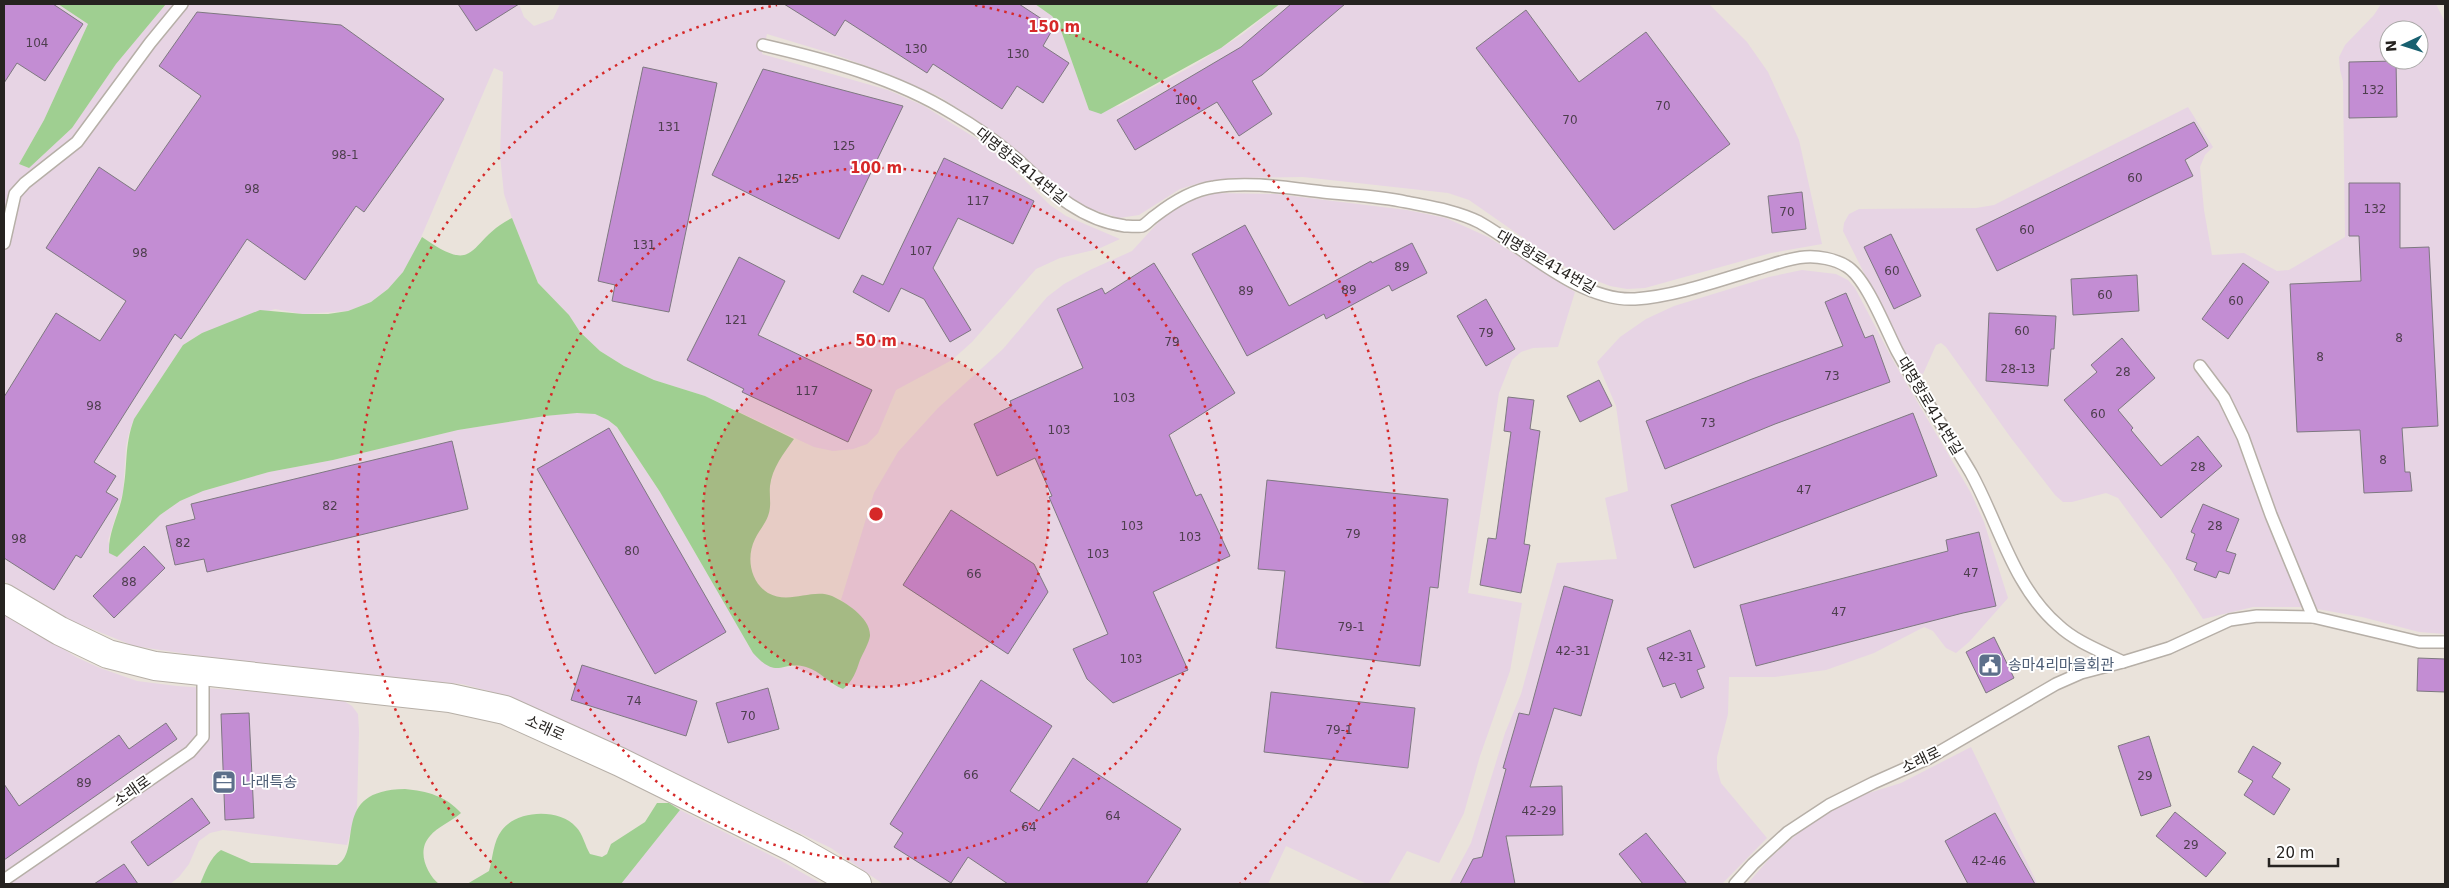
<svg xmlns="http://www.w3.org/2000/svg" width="2449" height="888" font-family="'DejaVu Sans','Noto Sans KR',sans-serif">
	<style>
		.industrial { fill: #e7d4e4; fill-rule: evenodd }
		.green { fill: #9fcf91 }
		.building { fill: #c38dd3; stroke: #7e7880 }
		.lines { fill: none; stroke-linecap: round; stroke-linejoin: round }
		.service-casing { stroke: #b6afa7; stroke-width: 14 }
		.tertiary-casing { stroke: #b6afa7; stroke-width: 30 }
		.service { stroke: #fff; stroke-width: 11 }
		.tertiary { stroke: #fff; stroke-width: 28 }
		.ring { fill: none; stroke: #d62828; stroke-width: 2.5; stroke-dasharray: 2.5 5 }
		.labels { text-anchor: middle; stroke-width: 4; stroke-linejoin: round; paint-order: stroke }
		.number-label { font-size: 12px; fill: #4d3e4d }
		.street-label { font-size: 15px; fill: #262320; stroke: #fff }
		.service-label { font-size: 15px; fill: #4e5e75; stroke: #fff; text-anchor: start }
		.centre { fill: #d62828; stroke: #fff; stroke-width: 2.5 }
		.ring-label { font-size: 15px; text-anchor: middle; font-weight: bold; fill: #d62828; stroke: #fff; stroke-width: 4; stroke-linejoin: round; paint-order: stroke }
	</style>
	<rect width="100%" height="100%" fill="#eae3db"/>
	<!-- industrial -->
	<g class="industrial">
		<polygon points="4,4 58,4 88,24 44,120 19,164 29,168 72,128 116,64 166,4 519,4 524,17 534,26 553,19 560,4 1035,4 1052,16 1059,25 1089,110 1119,106 1196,64 1243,34 1280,4 1709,4 1747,42 1768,72 1799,140 1822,244 1771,253 1645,288 1627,289 1610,286 1571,271 1469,200 1448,193 1303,177 1232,178 1203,182 1180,189 1139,215 1119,218 1091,209 1062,194 1019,153 979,122 940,97 886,73 833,54 767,34 762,54 888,90 924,106 977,139 1003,159 1050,205 1066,216 1120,239 1098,249 1060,258 1036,269 972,342 952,360 896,390 878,433 867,444 853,449 833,451 814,447 705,396 654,380 624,366 600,351 580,332 569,315 538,283 512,218 504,194 500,156 503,72 494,68 416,249 403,272 388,289 371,302 348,311 303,314 275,309 202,333 183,345 134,419 129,433 126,446 123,493 108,541 117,557 160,515 180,501 203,491 269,472 333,460 458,430 545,416 577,413 595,414 608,420 617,427 660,492 753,653 775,668 804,666 819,672 834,686 858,613 841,600 874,493 898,452 938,408 1003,349 1047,297 1064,284 1090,270 1132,251 1164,216 1184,203 1215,193 1276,194 1407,210 1446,218 1488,237 1575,292 1558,347 1533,348 1521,352 1512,360 1499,393 1468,593 1522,603 1510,671 1480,756 1464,813 1439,863 1407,851 1388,884 1367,884 1286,846 1268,884 883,884 831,848 591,733 489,691 462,684 272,667 134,646 72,621 4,581"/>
		<path d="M 2381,4 L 2436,4 L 2445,22 L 2445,634 L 2419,632 L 2362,617 L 2306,607 L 2253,607 L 2203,619 L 2171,570 L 2118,498 L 2106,493 L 2072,502 L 2063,502 L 2055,495 L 2011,438 L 1946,347 L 1941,343 L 1936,345 L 1923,374 L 1918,373 L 1899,343 L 1843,231 L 1844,223 L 1849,214 L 1859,209 L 1976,208 L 1994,205 L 2188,107 L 2213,147 L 2205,155 L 2200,167 L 2204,210 L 2212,255 L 2244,253 L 2277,271 L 2289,270 L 2345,237 L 2343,81 L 2340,70 L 2339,57 L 2345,45 L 2374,15 ZM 2389,30 L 2419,30 L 2419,60 L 2389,60 Z"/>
		<polygon points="1802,270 1836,274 1848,280 1855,288 1895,364 1971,493 1984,522 2008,598 1969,642 1956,653 1946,648 1933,631 1924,627 1874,653 1826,670 1775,677 1729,677 1728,714 1717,757 1717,769 1721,783 1767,838 1722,884 1449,884 1471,843 1505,733 1521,694 1557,563 1617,559 1605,498 1628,491 1616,406 1597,362 1620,337 1646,319 1674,306 1769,277"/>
		<polygon points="4,611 76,657 100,668 137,681 177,686 339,698 352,706 358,714 359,731 357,809 347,845 223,830 210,833 199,841 189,864 179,877 170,884 4,884"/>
		<polygon points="1971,747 2037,883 1747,884 1770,858 1805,827 1836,808 1856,797 1901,783"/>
		<polygon points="680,810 778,859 822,884 621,884"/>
	</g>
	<!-- green -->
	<g class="green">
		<polygon points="58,4 166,4 116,64 72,128 29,168 19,164 44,120 88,24"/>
		<polygon points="1035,4 1280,4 1221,48 1101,114 1089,110 1059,25 1052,16"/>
		<path d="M 512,218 L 538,283 L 569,315 L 580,332 L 600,351 L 624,366 L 654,380 L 705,396 L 794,439 C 784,453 772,468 770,486 C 769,496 772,506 768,516 C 765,524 759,531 755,539 C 746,557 750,582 768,593 C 789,605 812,588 832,596 C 845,602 871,618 870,636 C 869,643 863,653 860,660 C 856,672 853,681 843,689 C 829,684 821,671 806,667 C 781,660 778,681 753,653 L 660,492 L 617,427 L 608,420 L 595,414 L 577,413 L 545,416 L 458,430 L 333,460 L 269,472 L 203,491 L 180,501 L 160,515 L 117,557 L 109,553 C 108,531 120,513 123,492 C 128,465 124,447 134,419 L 183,345 L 202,333 L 260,310 L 303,314 L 328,314 L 348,311 L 371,302 L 388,289 L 403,272 L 422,237 C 480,278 466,241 512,218 Z"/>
		<path d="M 405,789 C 427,791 446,796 461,813 C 452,821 437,827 430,836 C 416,851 427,874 439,884 L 200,884 C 205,873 210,857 221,850 L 251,863 L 337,865 C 364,850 329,790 405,789 Z"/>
		<path d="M 657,803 L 669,803 L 680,810 L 621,884 L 467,884 L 489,871 C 493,858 493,841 502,830 C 517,810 559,808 576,827 C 583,834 585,846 590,854 L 602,857 L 607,854 L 611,844 L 645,822 Z"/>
	</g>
	<!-- building -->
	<g class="building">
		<polygon points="4,4 53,4 83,24 45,81 17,63 4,83"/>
		<polygon points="458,4 519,4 476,31"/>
		<polygon points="784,4 1019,4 1054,27 1043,46 1069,63 1043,103 1017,86 1002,109 933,64 927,73 845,20 835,36"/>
		<polygon points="1291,4 1345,4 1262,75 1252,81 1272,114 1239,136 1217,102 1135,150 1117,120 1241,47"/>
		<polygon points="1526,10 1579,82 1646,32 1730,144 1614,230 1476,48"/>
		<polygon points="197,12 341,25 444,99 364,212 356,206 305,280 247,239 181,339 175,334 94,462 116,476 106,492 118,499 81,558 76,555 54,590 4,558 4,397 56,313 100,341 126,301 46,248 99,167 135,191 201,96 159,66"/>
		<polygon points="2396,61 2397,117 2349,118 2349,62"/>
		<polygon points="643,67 717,83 669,312 612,301 615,285 598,281"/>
		<polygon points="763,69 903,106 839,239 712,175"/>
		<polygon points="2194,122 2208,146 2185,160 2193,176 1997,271 1976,229"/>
		<polygon points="944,158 1034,201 1013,244 958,218 933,268 971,330 950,342 924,299 901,288 889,312 853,292 862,275 883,285"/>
		<polygon points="2349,183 2400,183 2400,248 2429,247 2438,426 2402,428 2405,472 2410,472 2412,491 2364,493 2360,430 2297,432 2290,284 2361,281 2359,236 2349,236"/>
		<polygon points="1802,192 1806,229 1772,233 1768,196"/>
		<polygon points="1245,225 1289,306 1371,261 1372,263 1412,243 1427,273 1392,291 1389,285 1326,319 1324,314 1247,356 1192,254"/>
		<polygon points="1891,234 1921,296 1894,309 1864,247"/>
		<polygon points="739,257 785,281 758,335 872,390 848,442 742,392 744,389 687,360"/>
		<polygon points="1154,263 1235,393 1169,435 1196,496 1201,494 1230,556 1153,592 1188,670 1113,703 1087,679 1073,649 1108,634 1049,497 1052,496 1035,458 997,476 974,424 1012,406 1010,401 1083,368 1057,309 1102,288 1105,294"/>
		<polygon points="2243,263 2269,282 2228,339 2202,319"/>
		<polygon points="2137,275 2139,311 2073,315 2071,279"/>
		<polygon points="1846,293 1865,338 1873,335 1890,382 1775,424 1665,469 1646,421 1752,379 1843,346 1825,302"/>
		<polygon points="1486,299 1515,349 1486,366 1457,316"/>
		<polygon points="1989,313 2056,316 2054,349 2051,349 2048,386 1986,381"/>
		<polygon points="2122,338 2155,378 2118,410 2133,428 2131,430 2161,466 2198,436 2222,466 2161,518 2064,400 2097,372 2091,365"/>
		<polygon points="1599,380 1612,406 1580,422 1567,396"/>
		<polygon points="1508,397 1534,400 1530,429 1540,431 1524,544 1530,545 1521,593 1480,585 1488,538 1496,539 1511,432 1504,431"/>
		<polygon points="1913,413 1937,476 1694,568 1671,505"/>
		<polygon points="609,428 726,632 655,674 537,469"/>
		<polygon points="452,441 468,509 207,572 204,559 175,565 166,526 195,519 191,504"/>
		<polygon points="1267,480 1448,499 1438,588 1430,587 1420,666 1276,648 1285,571 1258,569"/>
		<polygon points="2203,504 2239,519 2226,551 2236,554 2229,574 2219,571 2216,578 2194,570 2197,563 2186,559 2195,534 2191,532"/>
		<polygon points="951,510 1034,564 1048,592 1008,654 903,585"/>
		<polygon points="1979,532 1996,606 1963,613 1756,666 1740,605 1948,551 1946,540"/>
		<polygon points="144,546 165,568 114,618 93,596"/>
		<polygon points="1564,586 1613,600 1581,716 1554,708 1530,787 1562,786 1563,835 1506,836 1515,884 1460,884 1473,859 1482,857 1506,769 1503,768 1519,713 1529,715"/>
		<polygon points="1690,630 1705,667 1697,670 1704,688 1681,698 1675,683 1663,687 1647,648"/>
		<polygon points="1994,637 2014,678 1986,693 1966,652"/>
		<polygon points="2418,658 2445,659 2445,692 2417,691"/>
		<polygon points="582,665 697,701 686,736 571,700"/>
		<polygon points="981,680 1052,726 1010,791 1039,811 1073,758 1181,829 1146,884 1008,884 968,857 951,883 894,847 903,833 890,824"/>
		<polygon points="768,688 779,729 728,743 716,703"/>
		<polygon points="1271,692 1415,708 1408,768 1264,752"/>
		<polygon points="249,713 254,818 225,820 221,714"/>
		<polygon points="166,723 177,739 4,860 4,784 19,806 119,735 129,749"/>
		<polygon points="2149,736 2171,806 2141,816 2118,746"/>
		<polygon points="2253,746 2281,763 2272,777 2290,789 2274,815 2244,795 2253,781 2238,772"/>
		<polygon points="192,798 210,823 148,866 131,842"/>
		<polygon points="2175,812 2226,853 2206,877 2156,836"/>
		<polygon points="1995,813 2035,884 1968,884 1945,841"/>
		<polygon points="1646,833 1687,884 1643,884 1619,854"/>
		<polygon points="124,864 138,884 94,884"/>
	</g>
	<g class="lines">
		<!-- service casing -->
		<g class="service-casing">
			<g id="service">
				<path d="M 763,45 C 828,60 895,78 952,113 C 976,127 999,143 1020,162 C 1051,191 1080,220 1125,226 C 1127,226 1140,227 1142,226 C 1147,224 1150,219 1155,216 C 1173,202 1192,190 1214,187 C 1250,181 1288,188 1323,192 C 1351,195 1379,196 1406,202 C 1431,207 1457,211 1479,222 C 1524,247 1580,302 1635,299 C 1676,296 1717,281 1757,269 C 1772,265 1789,258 1805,257 C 1818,256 1835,259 1846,266 C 1866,277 1886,330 1897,351 C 1920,393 1947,432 1971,473 C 1999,524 2013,586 2058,625 C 2076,642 2101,651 2123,662 L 2169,648 L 2230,620 L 2257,616 L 2313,617 L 2419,642 L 2445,642"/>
				<polyline points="4,243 15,194 25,183 77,142 150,43 182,4"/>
				<polyline points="2200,366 2224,398 2243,437 2271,515 2313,617"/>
				<polyline points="4,880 190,752 203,737 203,671"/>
				<polyline points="1735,884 1753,864 1788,832 1829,805 1873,783 1929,758 2056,684 2081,673 2123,662"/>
			</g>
		</g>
		<!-- tertiary casing -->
		<g class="tertiary-casing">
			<polyline id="tertiary" points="4,598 60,631 108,654 155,666 450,698 505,710 620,762 794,848 857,884"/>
		</g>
		<!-- service -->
		<use href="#service" class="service"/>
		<!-- tertiary -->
		<use href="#tertiary" class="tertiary"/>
	</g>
	<!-- distance rings -->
	<circle cx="876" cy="514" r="173" fill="#d62828" fill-opacity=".12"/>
	<g class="ring">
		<circle cx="876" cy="514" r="173"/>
		<circle cx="876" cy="514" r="346"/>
		<path d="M512 884A519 519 0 0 1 777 5M975 5A519 519 0 0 1 1240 884"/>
	</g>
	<!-- icons -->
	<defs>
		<g id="civic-square" transform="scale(1.25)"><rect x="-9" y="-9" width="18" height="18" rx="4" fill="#5c6f8a" stroke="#fff"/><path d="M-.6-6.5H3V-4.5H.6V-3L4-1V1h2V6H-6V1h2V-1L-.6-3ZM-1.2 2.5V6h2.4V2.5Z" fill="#fff"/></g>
		<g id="office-square" transform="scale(1.25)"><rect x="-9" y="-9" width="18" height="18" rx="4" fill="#5c6f8a" stroke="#fff"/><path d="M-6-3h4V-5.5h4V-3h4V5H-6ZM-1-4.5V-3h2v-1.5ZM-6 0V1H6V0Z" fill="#fff"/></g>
	</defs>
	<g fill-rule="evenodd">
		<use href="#civic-square" x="1990" y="665"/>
		<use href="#office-square" x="224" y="782"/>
	</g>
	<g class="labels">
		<!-- number labels -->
		<g class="number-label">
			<text x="37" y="47">104</text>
			<text x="916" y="53">130</text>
			<text x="1018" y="58">130</text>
			<text x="2373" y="94">132</text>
			<text x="1186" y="104">100</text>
			<text x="1663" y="110">70</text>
			<text x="1570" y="124">70</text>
			<text x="669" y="131">131</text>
			<text x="844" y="150">125</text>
			<text x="345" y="159">98-1</text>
			<text x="2135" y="182">60</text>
			<text x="788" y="183">125</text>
			<text x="252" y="193">98</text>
			<text x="978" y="205">117</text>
			<text x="2375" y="213">132</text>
			<text x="1787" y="216">70</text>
			<text x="2027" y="234">60</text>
			<text x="644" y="249">131</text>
			<text x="921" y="255">107</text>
			<text x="140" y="257">98</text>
			<text x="1402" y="271">89</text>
			<text x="1892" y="275">60</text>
			<text x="1349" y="294">89</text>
			<text x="1246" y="295">89</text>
			<text x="2105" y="299">60</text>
			<text x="2236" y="305">60</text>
			<text x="736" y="324">121</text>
			<text x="2022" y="335">60</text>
			<text x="1486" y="337">79</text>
			<text x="2399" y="342">8</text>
			<text x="1172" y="346">79</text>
			<text x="2320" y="361">8</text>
			<text x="2018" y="373">28-13</text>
			<text x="2123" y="376">28</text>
			<text x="1832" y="380">73</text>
			<text x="807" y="395">117</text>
			<text x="1124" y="402">103</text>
			<text x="94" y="410">98</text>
			<text x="2098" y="418">60</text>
			<text x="1708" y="427">73</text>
			<text x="1059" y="434">103</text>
			<text x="2383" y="464">8</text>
			<text x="2198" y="471">28</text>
			<text x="1804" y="494">47</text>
			<text x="330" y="510">82</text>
			<text x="1132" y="530">103</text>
			<text x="2215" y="530">28</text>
			<text x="1353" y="538">79</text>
			<text x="1190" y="541">103</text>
			<text x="19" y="543">98</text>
			<text x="183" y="547">82</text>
			<text x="632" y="555">80</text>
			<text x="1098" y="558">103</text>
			<text x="1971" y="577">47</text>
			<text x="974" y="578">66</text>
			<text x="129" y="586">88</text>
			<text x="1839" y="616">47</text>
			<text x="1351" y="631">79-1</text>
			<text x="1573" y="655">42-31</text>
			<text x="1676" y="661">42-31</text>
			<text x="1131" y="663">103</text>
			<text x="634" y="705">74</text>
			<text x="748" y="720">70</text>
			<text x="1339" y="734">79-1</text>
			<text x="971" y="779">66</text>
			<text x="2145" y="780">29</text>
			<text x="84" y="787">89</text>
			<text x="1539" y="815">42-29</text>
			<text x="1113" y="820">64</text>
			<text x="1029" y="831">64</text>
			<text x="2191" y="849">29</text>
			<text x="1989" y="865">42-46</text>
		</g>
		<!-- street labels -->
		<g class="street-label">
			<text transform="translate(1021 166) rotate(39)" y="5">대명항로414번길</text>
			<text transform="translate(1546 262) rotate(30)" y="5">대명항로414번길</text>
			<text transform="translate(1930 406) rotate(59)" y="5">대명항로414번길</text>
			<text transform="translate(545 728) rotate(24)" y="5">소래로</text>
			<text transform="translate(1921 760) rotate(-26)" y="5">소래로</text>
			<text transform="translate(132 791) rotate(-35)" y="5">소래로</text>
		</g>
		<!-- service labels -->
		<g class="service-label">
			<text x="2008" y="670">송마4리마을회관</text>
			<text x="242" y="787">나래특송</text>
		</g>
	</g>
	<circle cx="876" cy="514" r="8" class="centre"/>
	<g class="ring-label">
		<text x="1054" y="32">150 m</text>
		<text x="876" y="173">100 m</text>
		<text x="876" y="346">50 m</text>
	</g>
	<!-- border -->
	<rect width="2449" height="888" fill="none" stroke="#262320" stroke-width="10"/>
	<!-- north arrow -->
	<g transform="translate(2404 45) rotate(266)"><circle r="24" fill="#ffffff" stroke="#a8a7a6"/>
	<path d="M0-4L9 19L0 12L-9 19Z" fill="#186070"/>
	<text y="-8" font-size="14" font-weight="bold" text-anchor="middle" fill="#262320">N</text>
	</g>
	<!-- scale -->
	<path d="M2269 858v8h69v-8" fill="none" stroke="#262320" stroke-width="2.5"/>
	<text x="2276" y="858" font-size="15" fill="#262320" stroke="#ffffff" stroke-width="4" paint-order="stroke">20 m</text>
</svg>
